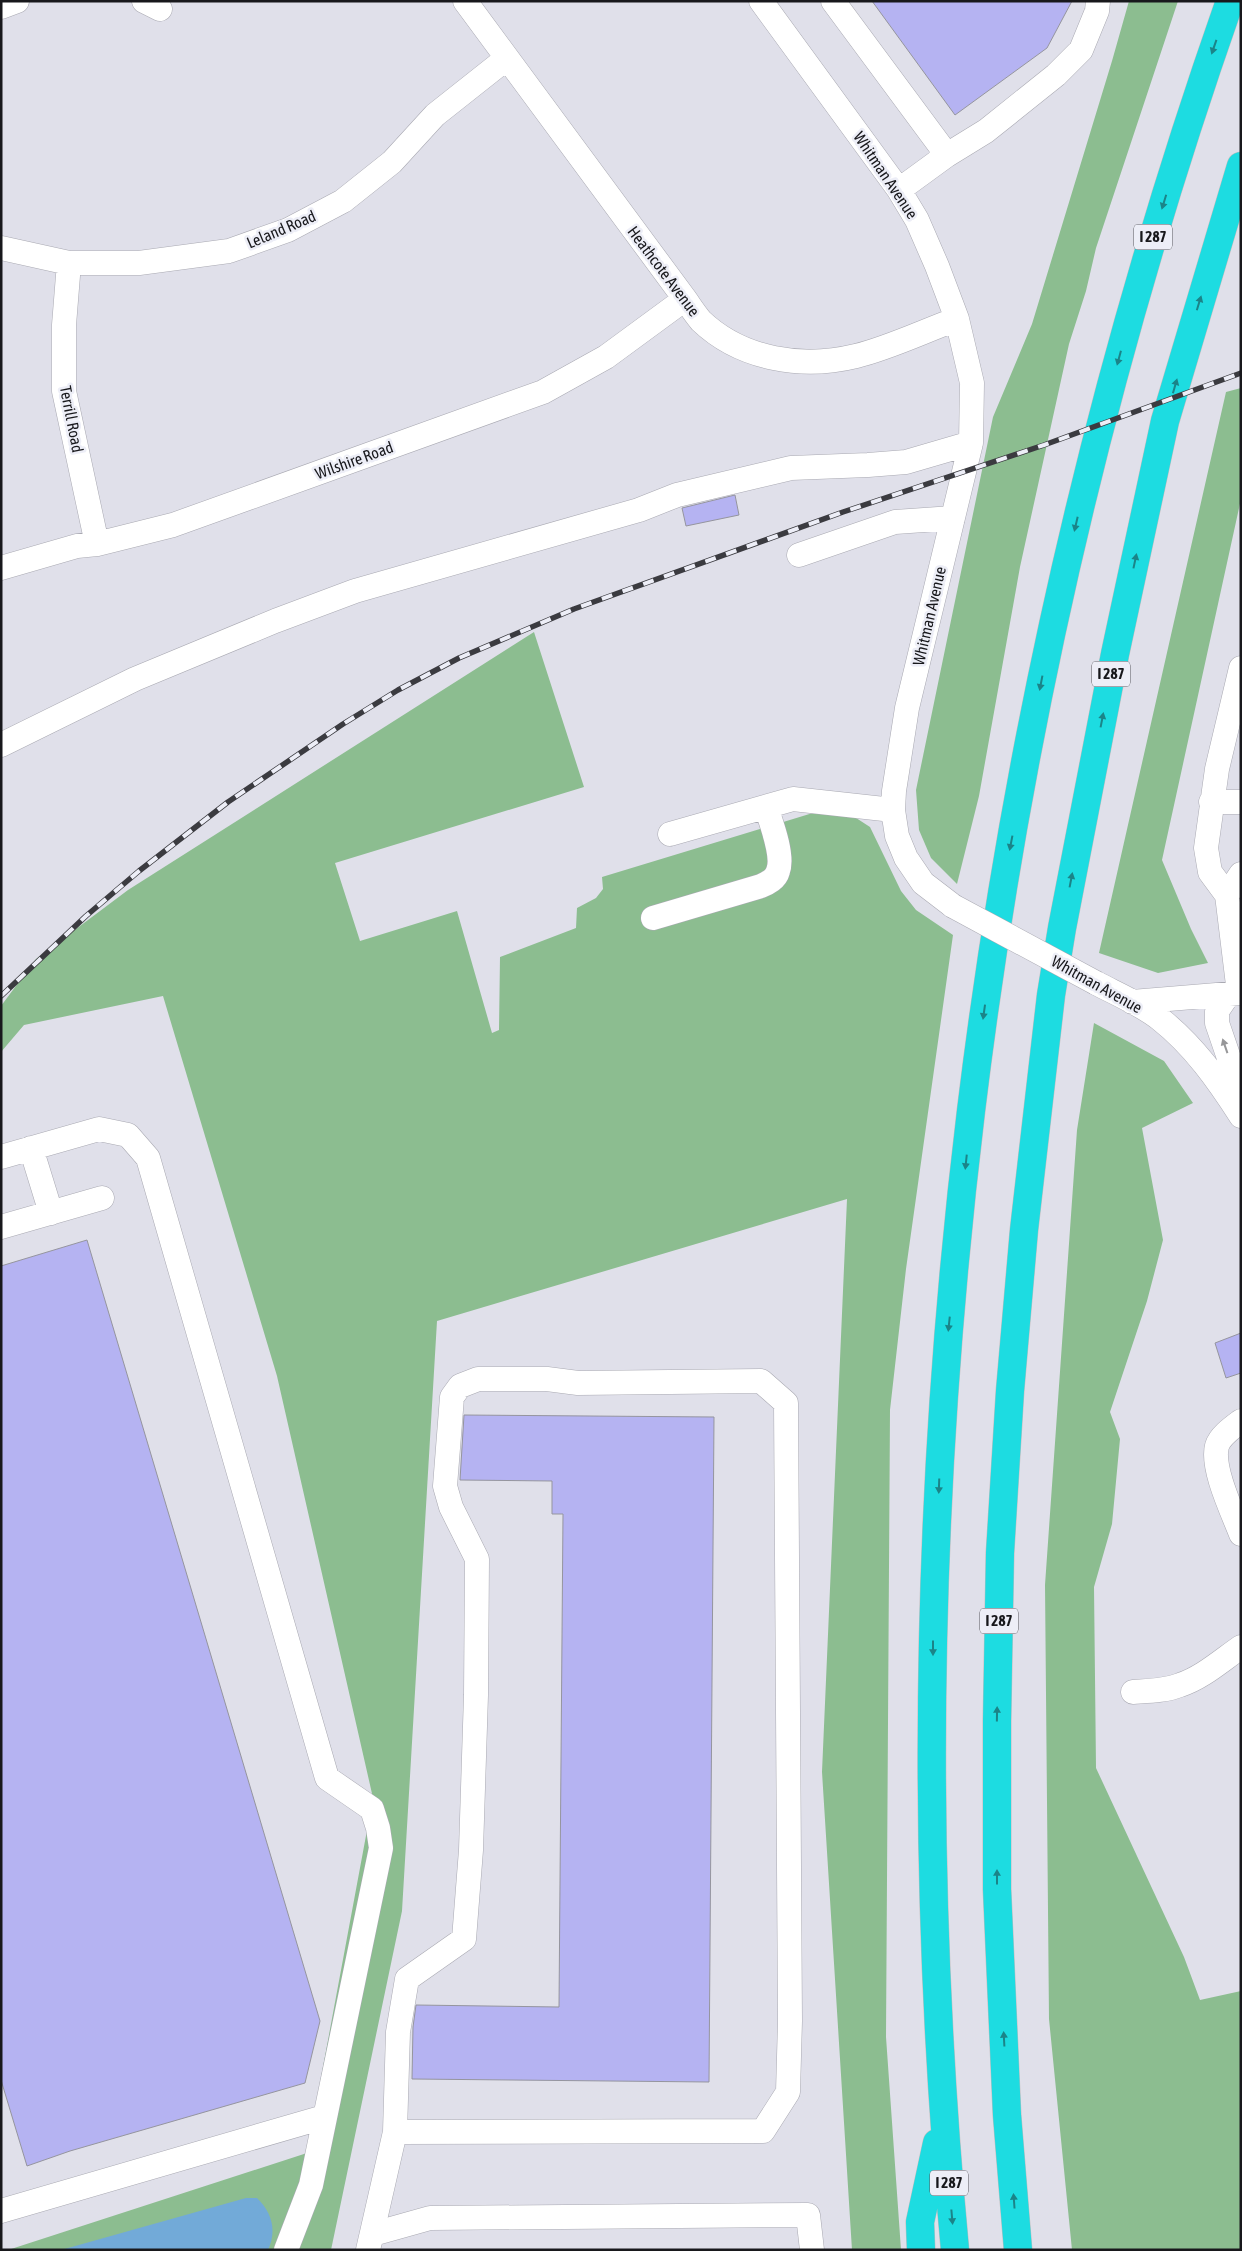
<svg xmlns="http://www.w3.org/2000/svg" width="1242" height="2251" viewBox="0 0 1242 2251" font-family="'Asap Condensed',sans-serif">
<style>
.green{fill:#8cbd90}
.water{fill:#72aad8}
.building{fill:#b5b3f2;stroke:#95959e}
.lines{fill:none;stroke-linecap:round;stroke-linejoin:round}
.minor-casing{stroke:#a9a9b2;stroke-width:25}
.highway-casing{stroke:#bebebf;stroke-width:29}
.minor{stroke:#fff;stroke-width:24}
.highway{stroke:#1ddce1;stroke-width:28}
.rail-casing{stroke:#3b3b40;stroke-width:5.5}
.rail{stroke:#edeef7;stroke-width:4;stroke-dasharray:11;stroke-linecap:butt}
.minor-bridge-casing{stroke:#a9a9b2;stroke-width:25;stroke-linecap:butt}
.minor-bridge{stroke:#fff;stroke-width:24}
.oneway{fill:#1b8488}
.oneway2{fill:#979799}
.labels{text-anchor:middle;stroke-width:5;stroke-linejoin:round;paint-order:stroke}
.shield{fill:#edeef7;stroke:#58585e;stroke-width:1}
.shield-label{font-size:15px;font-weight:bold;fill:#18181c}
.street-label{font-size:16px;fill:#18181c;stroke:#edeef7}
</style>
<rect width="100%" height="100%" fill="#e0e0ea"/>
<path class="green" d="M1129,1H1178L1096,248L1086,291L1069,344L1020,567L979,796L957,884L931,858L919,830L916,790L993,417L1032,324L1112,61Z
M1241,388V499L1162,860L1191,929L1208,963L1158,973L1099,953L1226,392Z
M534,632L584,787L335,863L360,941L457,911L492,1033L499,1030L500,957L576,928L577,908L596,898L603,889L602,877L816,812L853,816L870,827L901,891L916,910L953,935L906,1269L890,1410L886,2037L901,2250H852L822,1772L847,1199L437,1321L402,1911L331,2250H8L307,2153L373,1798L277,1376L163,996L24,1025L1,1052V1006L36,959L128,890Z
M1094,1023L1164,1061L1193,1103L1142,1128L1163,1240L1147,1301L1110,1412L1120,1439L1112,1524L1094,1587L1096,1768L1184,1957L1200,2000L1241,1991V2250H1072L1049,2019L1045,1585L1077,1130Z"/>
<path class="water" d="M246,2198H257C272,2213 277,2230 268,2250H61Z"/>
<path class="building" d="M872,1H1072L1047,48L955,115Z
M735,495L739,515L686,526L682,508Z
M87,1240L320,2021L305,2083L70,2151L27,2166L1,2080V1266Z
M1241,1333V1373L1226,1378L1215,1343Z
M464,1415L714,1417L709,2082L412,2079L413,2027L416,2005L559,2007L563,1514H552V1481L460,1480Z"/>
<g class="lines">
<g class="minor-casing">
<path id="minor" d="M144,1L160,9
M465,1L685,299C690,306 695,314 701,321C742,360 803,369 856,356C889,348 924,331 957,319
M761,1L899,190L917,220L937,266L957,319L972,383L971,443L907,708L894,791L893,810L897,836L906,858L923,883L953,906
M833,1L947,155L899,190
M1,7L17,1
M947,155L986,131L1056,75L1081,50L1097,11L1098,1
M1,248L69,263H139L229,251L288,230L343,201L392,162L435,115L507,58
M69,263L64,325V391L97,544
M799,555L895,522L953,518
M1,568L77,546L97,544L173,525L543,392L606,357L685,299
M1,745L135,679L275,621L355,591L639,510L677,495L791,468L868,465L906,462L971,443
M1211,802H1241
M670,834L793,799L893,810
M1227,895L1241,874
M653,918L761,886C768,883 776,879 778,871C784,856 771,822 766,807
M1096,983C1117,994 1141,1004 1160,1019C1194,1046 1218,1080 1241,1116
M1239,993L1227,895L1210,872L1206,848L1217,769L1241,668
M1228,995L1217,1011V1023L1241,1093
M1132,1002L1241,993
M31,1148L51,1213
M1,1157L99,1129L128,1135L148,1158L327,1778L372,1809L378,1828L381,1848L311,2185L286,2250
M1,1227L102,1198
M1241,1421C1233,1427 1220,1436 1217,1446C1211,1468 1233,1513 1241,1534
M1133,1692C1148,1691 1165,1691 1180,1685C1202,1678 1222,1660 1241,1647
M1,2211L324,2117
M373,2234L430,2218L808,2215L812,2250
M368,2250L395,2132L398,2032L407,1979L464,1939L471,1850L476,1695L477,1559L451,1507L445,1486L452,1397L460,1386L478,1379H547L578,1383L761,1381L786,1403L790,2021L788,2092L763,2131L395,2132"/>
</g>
<g class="highway-casing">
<path id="highway" d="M921,2250L920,2222L937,2143
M955,2250C884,1493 977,719 1230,1
M1018,2250L1007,2115L997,1889V1721L1000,1553L1010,1391L1024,1230L1051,995L1062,928L1115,654L1165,421L1241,166"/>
</g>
<use href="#minor" class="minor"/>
<use href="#highway" class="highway"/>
<g class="rail-casing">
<path id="rail" d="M1,996L86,916L139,871L228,802L343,724L398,690L459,658L574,609L843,512L1044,445L1241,373"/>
</g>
<use href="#rail" class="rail"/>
<g class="minor-bridge-casing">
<path id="minor-bridge" d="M953,906L1096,983"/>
</g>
<use href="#minor-bridge" class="minor-bridge"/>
</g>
<defs><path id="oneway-solid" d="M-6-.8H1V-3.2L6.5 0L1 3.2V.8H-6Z" transform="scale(1.25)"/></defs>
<g class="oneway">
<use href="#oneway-solid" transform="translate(1214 47) rotate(109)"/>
<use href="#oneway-solid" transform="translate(1164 202) rotate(107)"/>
<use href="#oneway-solid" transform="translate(1199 303) rotate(-73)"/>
<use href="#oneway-solid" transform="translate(1119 358) rotate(105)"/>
<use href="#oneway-solid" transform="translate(1175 386) rotate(-74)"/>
<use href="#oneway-solid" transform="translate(1076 524) rotate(103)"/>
<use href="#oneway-solid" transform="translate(1135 561) rotate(-78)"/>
<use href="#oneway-solid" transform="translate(1041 683) rotate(101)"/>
<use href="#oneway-solid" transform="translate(1102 720) rotate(-79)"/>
<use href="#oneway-solid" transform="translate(1011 843) rotate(101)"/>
<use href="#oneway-solid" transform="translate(1071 880) rotate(-79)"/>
<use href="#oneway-solid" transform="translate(984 1012) rotate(98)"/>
<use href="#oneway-solid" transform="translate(966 1162) rotate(96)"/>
<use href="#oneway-solid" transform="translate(949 1324) rotate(96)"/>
<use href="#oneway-solid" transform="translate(939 1486) rotate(92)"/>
<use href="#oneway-solid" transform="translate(933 1648) rotate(90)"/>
<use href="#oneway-solid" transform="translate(997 1714) rotate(-89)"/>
<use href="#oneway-solid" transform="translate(997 1877) rotate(-90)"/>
<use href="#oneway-solid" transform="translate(1004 2039) rotate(-93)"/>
<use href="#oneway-solid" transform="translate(1014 2201) rotate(-94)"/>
<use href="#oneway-solid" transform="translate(952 2217) rotate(85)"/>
</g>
<use class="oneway2" href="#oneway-solid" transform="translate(1225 1046) rotate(-109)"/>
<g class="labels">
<g class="shield">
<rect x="1134" y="224.5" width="38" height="25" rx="4"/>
<rect x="1092" y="661.5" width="38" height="25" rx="4"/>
<rect x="980" y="1608.5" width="38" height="25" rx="4"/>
<rect x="930" y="2170.5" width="38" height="25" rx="4"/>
</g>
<g class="shield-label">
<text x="1153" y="242">I 287</text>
<text x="1111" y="679">I 287</text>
<text x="999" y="1626">I 287</text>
<text x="949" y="2188">I 287</text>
</g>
<g class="street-label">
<text transform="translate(886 175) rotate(56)" y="6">Whitman Avenue</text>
<text transform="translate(281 229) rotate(-23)" y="6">Leland Road</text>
<text transform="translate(664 271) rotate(53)" y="6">Heathcote Avenue</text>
<text transform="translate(72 419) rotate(79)" y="6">Terrill Road</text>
<text transform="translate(354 460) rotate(-20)" y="6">Wilshire Road</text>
<text transform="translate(929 616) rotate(-77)" y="6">Whitman Avenue</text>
<text transform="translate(1097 984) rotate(29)" y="6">Whitman Avenue</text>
</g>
</g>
<rect width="1242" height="2251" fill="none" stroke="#18181c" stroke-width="5"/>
</svg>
